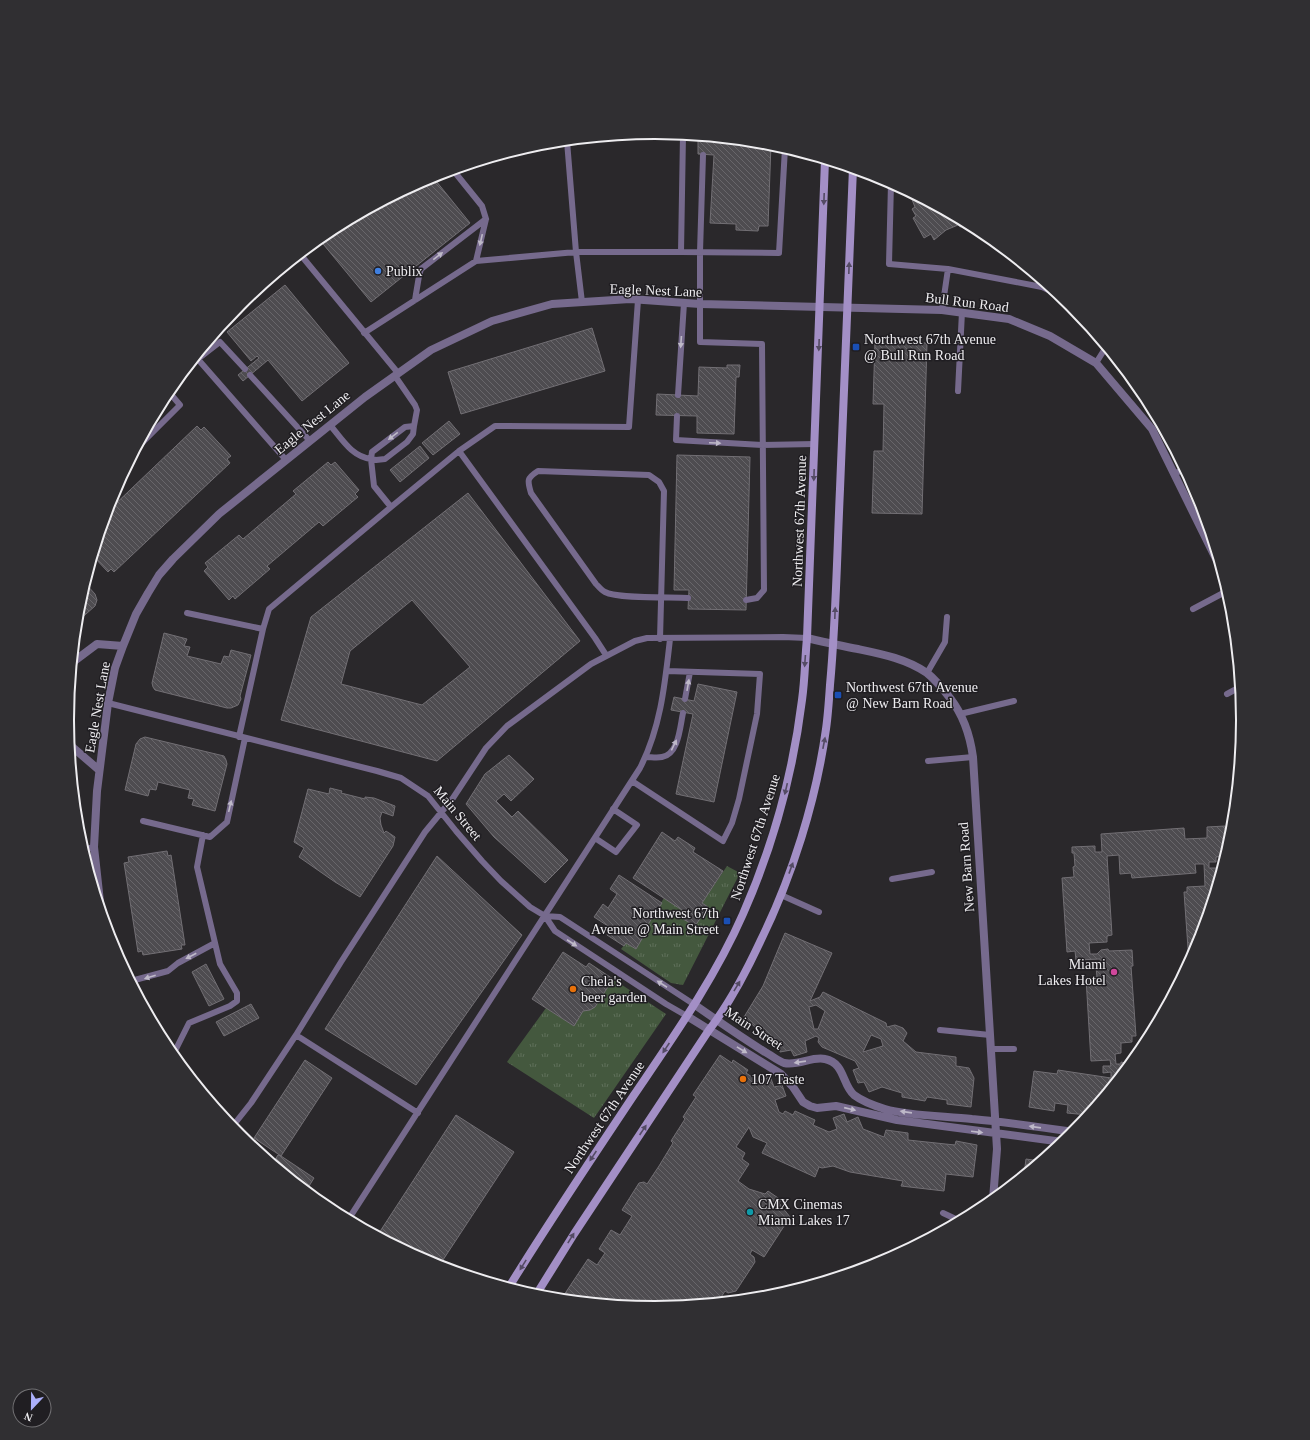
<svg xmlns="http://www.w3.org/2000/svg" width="1310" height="1440" viewBox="0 0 1310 1440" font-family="Georgia,serif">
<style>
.park{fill:url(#park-tufts)}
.building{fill:url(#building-back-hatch);stroke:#726f74;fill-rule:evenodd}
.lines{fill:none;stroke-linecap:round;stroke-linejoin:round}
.service{stroke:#766a8d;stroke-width:6}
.minor{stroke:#766a8d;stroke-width:8}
.secondary{stroke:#a38fc6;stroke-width:8}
.oneway{fill:#544b64}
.oneway2{fill:#beb9c8}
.shop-dot{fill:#3f7fe0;stroke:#201e22;stroke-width:1.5}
.transit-dot{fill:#1a4fb4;stroke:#201e22;stroke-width:1.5}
.hotel-dot{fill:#d1479c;stroke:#201e22;stroke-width:1.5}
.food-dot{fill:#e8710a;stroke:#201e22;stroke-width:1.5}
.culture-dot{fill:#0f9aa8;stroke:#201e22;stroke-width:1.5}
.labels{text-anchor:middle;stroke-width:3;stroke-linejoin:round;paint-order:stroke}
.poi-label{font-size:14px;fill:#eeedf0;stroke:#201e22;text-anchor:start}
.street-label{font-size:14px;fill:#eeedf0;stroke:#201e22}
.rim{fill:none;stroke:#eeedf0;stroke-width:2}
</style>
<defs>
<pattern id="park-tufts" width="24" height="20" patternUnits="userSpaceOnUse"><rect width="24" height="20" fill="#44583e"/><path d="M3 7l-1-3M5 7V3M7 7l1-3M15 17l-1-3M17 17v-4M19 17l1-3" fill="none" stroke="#5f705a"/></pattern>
<pattern id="building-back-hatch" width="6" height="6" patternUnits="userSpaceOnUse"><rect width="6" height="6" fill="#4e4c50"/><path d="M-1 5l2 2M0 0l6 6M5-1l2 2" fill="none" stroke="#68666a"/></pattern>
</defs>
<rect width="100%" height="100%" fill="#2a282b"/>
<path class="park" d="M727,866L740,873L683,985L671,983L621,949L626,943L636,949L643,937L641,935L664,898L682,910L678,916L695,926L708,907L702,903Z
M613,979L666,1014L594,1118L507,1062L546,1008L574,1026L583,1011L590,1010L595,1007Z"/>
<path class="building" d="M714,138L771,144L768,226H759L758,231L736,230V224L710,223L714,155L698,154V139H713Z
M432,176L470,223L371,302L319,239L329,231Z
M914,195L937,207L940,214L945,212L969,225L960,227L958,225L946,230L934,240L931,234L924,238L913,218L916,216L912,209L915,207L911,197Z
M285,285L349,363L302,401L268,360L243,381L238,375L259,358L257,356L251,361L227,332Z
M592,328L605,371L461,414L448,372Z
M875,342L927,343L922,514L872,513L874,451H883L884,404H873Z
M727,365H740L739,377H736L734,434L697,433V416L656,415L657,394L698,396L699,367L727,368Z
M449,421L460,434L433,455L422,443Z
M197,426L201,430L204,427L231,456L227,459L230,463L114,572L111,569L108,572L93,556L107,512Z
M420,446L429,458L400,482L390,470Z
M677,455L750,457L746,610L688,609L689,590H674Z
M328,462L331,465L335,462L359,490L355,494L358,497L323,526L319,522L267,566L270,569L235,599L233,596L229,600L204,571L208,567L205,563L239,535L243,539L296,494L293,491Z
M468,493L580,641L437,761L281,720L311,617ZM412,600L470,667L422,705L341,684L350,651Z
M85,583L95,594L97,600L95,606L77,622L78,605Z
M164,633L187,639L184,646L190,647L187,656L221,664L224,656L229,657L231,650L251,655L240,696L241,699L238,705L231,708H227L155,690L153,687L152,683Z
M698,684L737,692L714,802L676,794L693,714L671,710L674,697L694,701Z
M145,737L224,756L226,760L227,764L215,811L192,805L194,799L188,798L190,790L158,782L156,790L150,789L148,796L125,790L136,744L140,739Z
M509,755L534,779L511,801L504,794L496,801L512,817L518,811L568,860L545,883L494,837L466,804L485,774Z
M330,788L342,791L341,793L365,799V797L374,798L395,806L393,816L382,812L380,818L381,825L384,833L386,831L395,837L393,846L360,897L335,882L299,857L304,848L294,842L308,789L329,794Z
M1225,826L1227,850L1225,856L1216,857V862H1209V868H1222L1198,945L1189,962L1184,892H1187V887L1205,886L1204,864H1195L1196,873L1132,878L1131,873L1120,874L1119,855L1107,856L1112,935L1107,936V942L1089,943L1090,954H1097L1101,950L1108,949L1109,951L1132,950L1133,966H1131L1136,1036H1132V1042L1121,1043V1053L1115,1054L1116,1064H1121V1062L1130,1064L1088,1115L1067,1113L1068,1105L1055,1103L1054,1111L1029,1107L1034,1071L1057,1074L1058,1070L1111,1078V1072L1103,1073V1066H1111L1110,1060L1091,1061L1086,978L1097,977L1096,967L1101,966L1100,959L1076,960L1075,951L1067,952L1062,878L1074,877L1073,867L1075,866L1074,853H1072V847L1095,846V852H1102L1101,834L1184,828L1185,839L1207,838V827Z
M662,832L675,841L678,837L695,848L693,852L723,871L702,903L708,907L695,926L678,916L682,910L633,878Z
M167,851L168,856L171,855L185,945H181L182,949L143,955L142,951L138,952L124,863L129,862L128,857Z
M437,856L522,935L416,1085L325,1029Z
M619,875L662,903L641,935L643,937L636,949L626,943L624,946L607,935L611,928L594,917L603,904L608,908L617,894L610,889Z
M785,933L832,953L810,1001L820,997L823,992L886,1023L887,1027L895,1025L903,1028L907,1033L903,1041L916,1052L956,1057V1066L969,1068L974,1078L971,1107L947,1104V1100L927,1097L925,1101L902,1097V1093L882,1087L869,1092L864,1082L858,1083L853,1070L859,1068L855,1061L822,1047L818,1042L819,1038L816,1036L805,1041L807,1052L794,1056L791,1050L780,1052L775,1038L768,1039L755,1030L756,1028L744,1017L763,986ZM816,1005L825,1011L818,1029H814L809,1007ZM871,1035L881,1039L883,1046L863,1052Z
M563,952L586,967L589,963L613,979L595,1007L590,1010L583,1011L574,1026L532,999Z
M206,964L224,999L209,1006L192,972Z
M251,1004L259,1018L224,1036L216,1022Z
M720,1055L732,1063L733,1060L748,1070L746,1073L758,1081L770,1076L774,1087L782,1085L786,1096L775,1100L779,1112L783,1114L785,1111L793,1115L795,1111L815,1120L813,1125L829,1132L837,1129L833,1118L844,1114L847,1122L858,1117L863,1129L884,1137L886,1130L908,1133V1140L955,1145L956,1141L977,1145L973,1177L946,1174L944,1191L901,1186L903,1181L850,1172L833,1166L822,1168L819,1167L815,1177L762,1153L767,1143L753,1137L749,1127L736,1147L745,1153L742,1159L749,1164L738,1181L749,1189L765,1194L768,1191L781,1200L779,1203L790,1217L764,1257L752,1250L750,1254L754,1257L755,1262L736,1291L728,1293L725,1291L718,1302L655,1308L571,1300L564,1295L588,1259L597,1265L605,1253L599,1249L611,1230L620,1235L632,1216L622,1210L639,1183L644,1182L647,1184L659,1166L673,1143L671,1141L685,1119L683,1117L696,1097L693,1095Z
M305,1060L332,1078L281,1156L254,1138Z
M456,1115L514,1152L439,1266L424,1260L425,1259L392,1237L390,1240L379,1233Z
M278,1155L281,1156L314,1178L306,1191L273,1163Z
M1026,1159L1040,1161L1024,1174Z"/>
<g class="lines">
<path class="service" d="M704,139V137
M567,141L576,252L582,302
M703,155L700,252V342L762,344L764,590L757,598L746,600
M453,170L482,206L486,219L476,261
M891,183L889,264L948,269L1042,287L1059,295
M681,252L779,253L785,148
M300,254L398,373
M415,300L419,276L421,269L486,219
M942,310L948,269
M364,333L476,261L576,252H681L683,135
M196,357L286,460
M198,359L220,342L245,369
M1096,363L1106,347
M250,375L310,441
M958,391L962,312
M678,395L684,303
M677,416L676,440L762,445L815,444
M330,425C342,439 351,456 371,459L372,452L405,427L414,426L417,410L415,405L395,376
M137,448L180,405L168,391
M1174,474L1184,469
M391,507L459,451
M1193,609L1227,591
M187,613L263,629L269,609L391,507L374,486L371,459L376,460L385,459L407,442L413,434L414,426
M660,639L664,491L659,482L649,475L538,471C527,478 527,480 531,493L596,584C598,586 601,590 605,592C618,599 671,597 688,598
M606,655L595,638L459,451L495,426L629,427L638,300
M927,673L945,642L947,617
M1227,694L1240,687
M685,699L690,672
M108,703L377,771L401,778L428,796L456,831L482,861L501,881L530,907L545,916L555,931L666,1004L687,1016
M960,714L1014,701
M239,737L263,629
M646,757C651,757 657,758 662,757C679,754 680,726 683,713
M928,761L973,757
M632,781L723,841L732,823L739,799L757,714L760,674L667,671
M143,821L210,837L227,822L245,738
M595,838L616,852L637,825L613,809
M83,850L94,847
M892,879L932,872
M781,895L819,912
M545,916L560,917L695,1005
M131,981L168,971L178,963L215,943
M940,1030L990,1035
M990,1049H1014
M171,1053L176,1049L189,1023L230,1006L237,1001V993L220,964L197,867L203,835
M418,1113L296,1035L341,962L425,832L453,798L486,748L507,726L591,664L635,641L647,638L783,637L807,638
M232,1127L251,1103L296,1035
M943,1213L960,1221
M348,1220L640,768C661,727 665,683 670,639"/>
<path class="minor" d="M807,638C824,642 841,646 858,649C882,654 907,659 927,673C936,680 943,689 950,698C964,716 970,735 973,757L997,1149L993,1199
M73,662L97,644L123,646
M70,745L99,770
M101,911L94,847L97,791L108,703L115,668L123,646L136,614L148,593L159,575L173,559L219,514L365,397L431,350L492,321L552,304L630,299L700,304L942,310L1009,319L1050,336L1096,363L1152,429L1221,569
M695,1005C718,1021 741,1037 765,1052C771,1055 778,1061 784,1063C799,1066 812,1056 825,1059C845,1063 842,1085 854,1095C862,1101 875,1106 885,1109C910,1116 945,1116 972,1119C1006,1122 1040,1127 1074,1132
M687,1016L781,1074L793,1087L803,1102L810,1106L817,1108L836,1106L897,1120L1063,1142"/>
<path class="secondary" d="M509,1287C549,1222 592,1158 634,1095C674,1036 715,978 743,914C773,846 793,773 802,700C805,679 805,658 807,638L825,160
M536,1295L574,1234L709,1030C730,1003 746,972 760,942C792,877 816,801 826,729C828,715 829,700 830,685C836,620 837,554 840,489C844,382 848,275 853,168"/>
</g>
<defs><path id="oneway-solid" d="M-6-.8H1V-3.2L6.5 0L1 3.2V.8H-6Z"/></defs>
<g class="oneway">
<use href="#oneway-solid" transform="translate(824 199) rotate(92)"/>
<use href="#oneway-solid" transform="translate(849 268) rotate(-88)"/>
<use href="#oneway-solid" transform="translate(819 345) rotate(92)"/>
<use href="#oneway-solid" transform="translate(814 475) rotate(92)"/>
<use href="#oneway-solid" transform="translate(835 613) rotate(-88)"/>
<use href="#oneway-solid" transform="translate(805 661) rotate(94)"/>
<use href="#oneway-solid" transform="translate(824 743) rotate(-79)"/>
<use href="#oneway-solid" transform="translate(786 789) rotate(103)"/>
<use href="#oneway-solid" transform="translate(791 868) rotate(-70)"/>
<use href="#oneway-solid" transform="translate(737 986) rotate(-59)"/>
<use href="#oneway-solid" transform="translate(666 1048) rotate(124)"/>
<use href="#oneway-solid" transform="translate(643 1130) rotate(-56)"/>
<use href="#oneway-solid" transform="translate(593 1156) rotate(124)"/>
<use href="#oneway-solid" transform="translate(571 1238) rotate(-58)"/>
<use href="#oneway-solid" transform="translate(523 1265) rotate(122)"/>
</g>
<g class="oneway2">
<use href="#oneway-solid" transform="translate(481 240) rotate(103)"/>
<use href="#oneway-solid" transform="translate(438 256) rotate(-38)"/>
<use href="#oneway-solid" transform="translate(681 342) rotate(94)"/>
<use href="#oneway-solid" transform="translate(393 436) rotate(143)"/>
<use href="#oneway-solid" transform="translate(715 443) rotate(3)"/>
<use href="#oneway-solid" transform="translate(688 685) rotate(-80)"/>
<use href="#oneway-solid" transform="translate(674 745) rotate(-64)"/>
<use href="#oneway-solid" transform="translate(230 806) rotate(-77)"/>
<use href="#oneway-solid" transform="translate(572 943) rotate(33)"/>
<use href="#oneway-solid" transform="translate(191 956) rotate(152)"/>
<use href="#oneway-solid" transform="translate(150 977) rotate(162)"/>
<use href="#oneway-solid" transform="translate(662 984) rotate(-147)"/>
<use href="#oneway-solid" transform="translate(742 1050) rotate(31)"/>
<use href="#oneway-solid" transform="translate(800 1062) rotate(172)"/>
<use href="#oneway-solid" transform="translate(850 1109) rotate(13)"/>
<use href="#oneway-solid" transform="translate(906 1112) rotate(-172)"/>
<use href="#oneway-solid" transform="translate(1035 1127) rotate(-172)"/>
<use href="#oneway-solid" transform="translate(977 1132) rotate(7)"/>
</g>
<circle class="shop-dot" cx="378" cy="271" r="4"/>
<g class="transit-dot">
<rect x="852" y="343" width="8" height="8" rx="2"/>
<rect x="834" y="691" width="8" height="8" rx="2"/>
<rect x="723" y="917" width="8" height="8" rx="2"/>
</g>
<circle class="hotel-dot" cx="1114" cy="972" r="4"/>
<g class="food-dot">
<circle cx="573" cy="989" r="4"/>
<circle cx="743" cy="1079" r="4"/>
</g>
<circle class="culture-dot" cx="750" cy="1212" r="4"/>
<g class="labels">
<g class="poi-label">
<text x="386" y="276">Publix</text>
<text x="864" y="344">Northwest 67th Avenue<tspan x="864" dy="16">@ Bull Run Road</tspan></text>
<text x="846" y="692">Northwest 67th Avenue<tspan x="846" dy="16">@ New Barn Road</tspan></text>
<text x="719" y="918" text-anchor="end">Northwest 67th<tspan x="719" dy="16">Avenue @ Main Street</tspan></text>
<text x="1106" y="969" text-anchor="end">Miami<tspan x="1106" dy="16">Lakes Hotel</tspan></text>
<text x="581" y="986">Chela's<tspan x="581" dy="16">beer garden</tspan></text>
<text x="751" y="1084">107 Taste</text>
<text x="758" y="1209">CMX Cinemas<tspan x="758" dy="16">Miami Lakes 17</tspan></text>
</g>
<g class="street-label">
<text transform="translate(656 290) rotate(2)" y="5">Eagle Nest Lane</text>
<text transform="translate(967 302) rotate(7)" y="5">Bull Run Road</text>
<text transform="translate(312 422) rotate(-39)" y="5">Eagle Nest Lane</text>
<text transform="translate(799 521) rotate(-88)" y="5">Northwest 67th Avenue</text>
<text transform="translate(97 707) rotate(-80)" y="5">Eagle Nest Lane</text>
<text transform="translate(458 813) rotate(50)" y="5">Main Street</text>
<text transform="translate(755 837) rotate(-72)" y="5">Northwest 67th Avenue</text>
<text transform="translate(966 867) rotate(-94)" y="5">New Barn Road</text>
<text transform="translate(754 1028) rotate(33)" y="5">Main Street</text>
<text transform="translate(604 1117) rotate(-56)" y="5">Northwest 67th Avenue</text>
</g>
</g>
<path d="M0 0H1310V1440H0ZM74 720a581 581 0 1 1 1162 0a581 581 0 1 1-1162 0Z" fill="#302f32" fill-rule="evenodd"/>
<path class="rim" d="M74 720a581 581 0 1 1 1162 0a581 581 0 1 1-1162 0Z"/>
<g transform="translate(32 1408) rotate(202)"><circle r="19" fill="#201e22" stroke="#727174"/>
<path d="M0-3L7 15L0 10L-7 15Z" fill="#abaffb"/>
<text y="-6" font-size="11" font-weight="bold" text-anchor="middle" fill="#eeedf0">N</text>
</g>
</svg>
